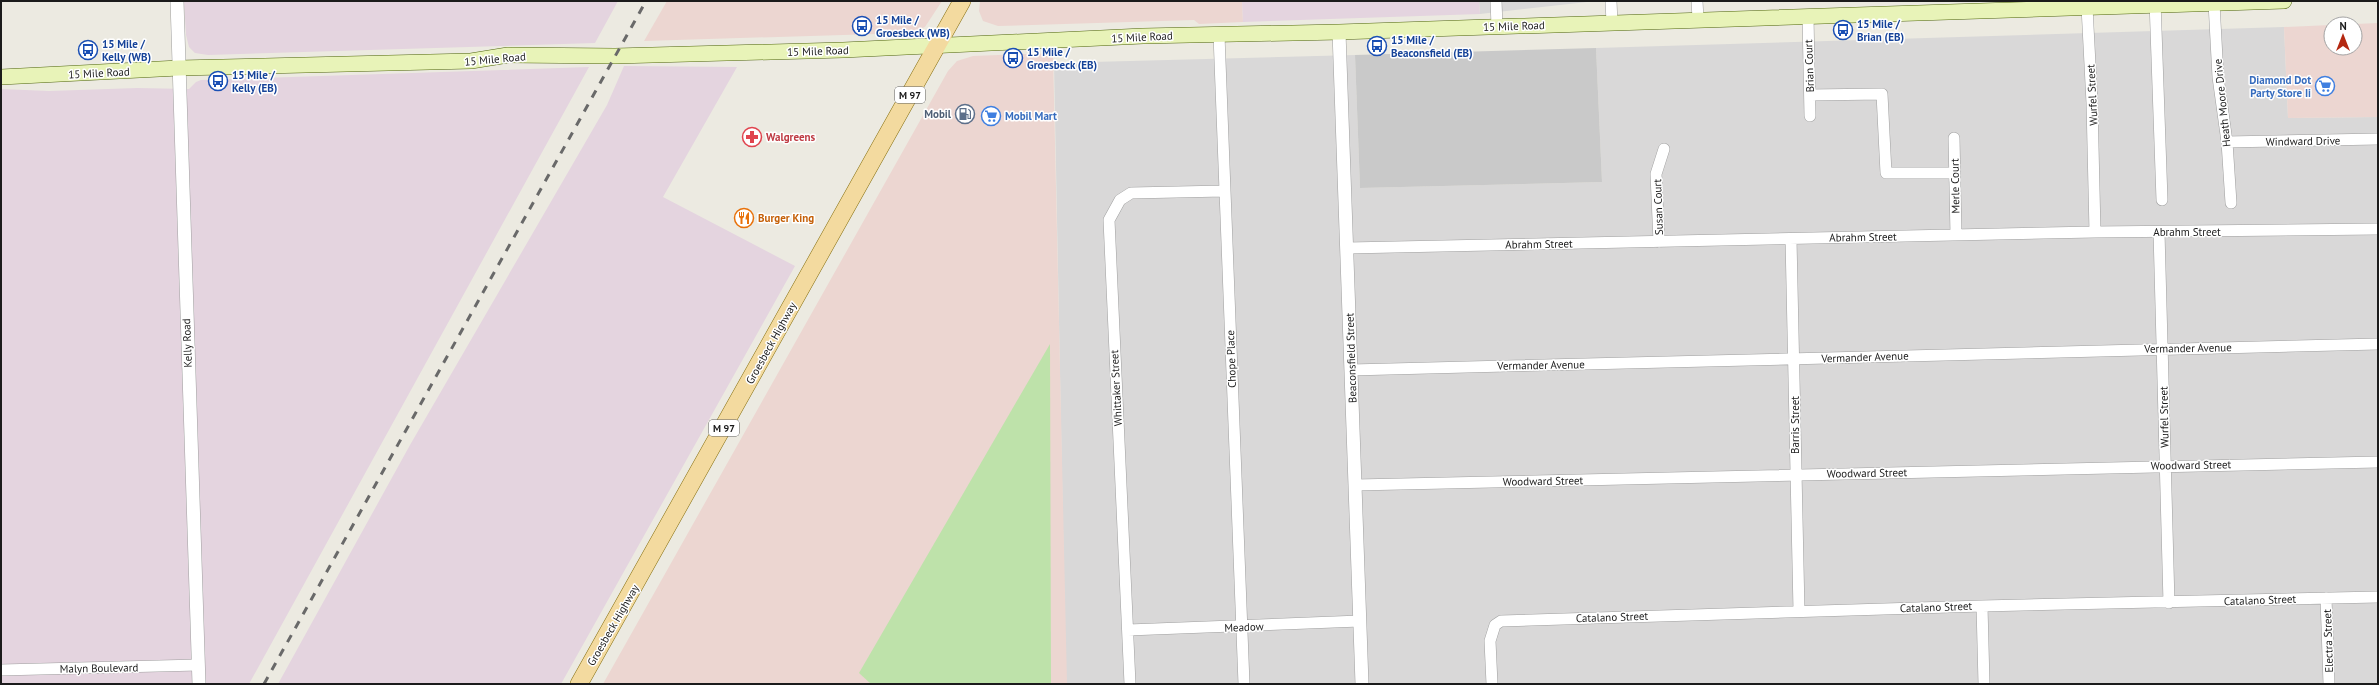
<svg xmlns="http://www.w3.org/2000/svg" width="2379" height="685" viewBox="0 0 2379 685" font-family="'PT Sans',sans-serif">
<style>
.residential{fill:#d9d8d8}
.commercial{fill:#ecd6d1}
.industrial{fill:#e4d4df}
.religious{fill:#c9c9c9}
.grass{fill:#bee2aa}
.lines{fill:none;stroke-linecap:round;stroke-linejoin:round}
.minor-casing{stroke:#9f9f9f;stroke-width:12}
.tertiary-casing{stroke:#9f9f9f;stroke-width:14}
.secondary-casing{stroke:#50660e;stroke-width:16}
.primary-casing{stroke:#856e0d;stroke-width:18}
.minor{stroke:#fff;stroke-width:11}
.tertiary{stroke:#fff;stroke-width:13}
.secondary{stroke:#e8f3b8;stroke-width:15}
.primary{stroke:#f3da9f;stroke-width:17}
.rail{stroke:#696969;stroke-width:3;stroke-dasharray:8 8;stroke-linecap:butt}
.labels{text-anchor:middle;stroke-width:3;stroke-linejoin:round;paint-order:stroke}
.shield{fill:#fff;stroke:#5f5f5f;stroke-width:1}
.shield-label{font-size:10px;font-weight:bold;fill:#1b1b1b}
.transit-label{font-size:11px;font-weight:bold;fill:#164399;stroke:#fff;text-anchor:start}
.street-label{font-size:11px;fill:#1b1b1b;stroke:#fff}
.shop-label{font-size:11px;font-weight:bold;fill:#366cbe;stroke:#fff;text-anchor:end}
.service-label{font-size:11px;font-weight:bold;fill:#4e5e75;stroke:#fff;text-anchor:end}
.health-label{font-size:11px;font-weight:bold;fill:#be3a42;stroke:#fff;text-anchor:start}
.food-label{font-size:11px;font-weight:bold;fill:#c56008;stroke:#fff;text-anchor:start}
</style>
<rect width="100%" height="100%" fill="#eceae1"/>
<path class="residential" d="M1479,1H1596L1480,14Z
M2284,27L2288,118L2378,117V684H1066L1054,63L1355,55L1360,188L1602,182L1596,48Z"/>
<path class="commercial" d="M667,1H942L925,27L908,33L644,41Z
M980,1H1242L1243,22L1199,24L1194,20L998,26L983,21L979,11Z
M2378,23V117L2288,118L2284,27L2331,25V48H2355V24Z
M1053,53L1067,684H603L948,71L957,61L973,56Z"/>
<path class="industrial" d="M184,1H618L595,43L208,55L195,53L189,47L186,35Z
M1242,1H1479L1480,14L1243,22Z
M624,66L737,67L663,197L795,266L561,684H278L410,445L607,105Z
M589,67L249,684H1V89L49,91L137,88L189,89L196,82L201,80Z"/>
<path class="religious" d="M1596,48L1602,182L1360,188L1355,55Z"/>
<path class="grass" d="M1050,344L1051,684H871L859,673Z"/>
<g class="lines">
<g class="minor-casing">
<path id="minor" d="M1496,1L1497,26
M1611,1L1612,23
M1697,1L1698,19
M2155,1L2162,200
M2214,3L2218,77L2227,142L2231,203
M2087,7L2092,103L2095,232
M1808,16L1810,116
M1219,35L1244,684
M1810,95L1882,94L1886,173H1955
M1954,138L1956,235
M2227,142L2378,139
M2159,232L2169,603
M1791,239L1799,611
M1659,242L1656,174L1664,149
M1348,248L2095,232L2378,229
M1351,370L2378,344
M1356,485L2378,462
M2326,598L2329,684
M1982,606L1984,684
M1128,630L1360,621
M1,670L198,665
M1130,684L1109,220L1120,200L1131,193L1224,191
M1492,684L1490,641L1495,625L1501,621L1982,606L2378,597"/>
</g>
<g class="tertiary-casing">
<path id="tertiary" d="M177,1L199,684
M1339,32L1362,684"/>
</g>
<g class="secondary-casing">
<path id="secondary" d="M1,77L179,68L471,61L508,55L615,56L843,50L1143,36L1339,32L2284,1"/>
</g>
<g class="primary-casing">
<path id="primary" d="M579,684L962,1"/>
</g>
<use href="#minor" class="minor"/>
<use href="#tertiary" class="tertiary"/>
<use href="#secondary" class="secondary"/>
<use href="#primary" class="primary"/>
<path class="rail" d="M264,684L646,1"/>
</g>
<defs>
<g id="bus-ring" transform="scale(1)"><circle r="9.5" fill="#fff" stroke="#1a4fb4" stroke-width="1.5"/><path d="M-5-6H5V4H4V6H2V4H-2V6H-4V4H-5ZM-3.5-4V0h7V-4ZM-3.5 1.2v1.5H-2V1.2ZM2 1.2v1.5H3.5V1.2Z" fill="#1a4fb4"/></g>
<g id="supermarket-ring" transform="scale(1)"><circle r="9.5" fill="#fff" stroke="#3f7fe0" stroke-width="1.5"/><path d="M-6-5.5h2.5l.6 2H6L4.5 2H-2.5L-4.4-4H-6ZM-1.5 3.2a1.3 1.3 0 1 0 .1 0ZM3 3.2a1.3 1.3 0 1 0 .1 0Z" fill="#3f7fe0"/></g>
<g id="fuel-ring" transform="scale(1)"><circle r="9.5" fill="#fff" stroke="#5c6f8a" stroke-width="1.5"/><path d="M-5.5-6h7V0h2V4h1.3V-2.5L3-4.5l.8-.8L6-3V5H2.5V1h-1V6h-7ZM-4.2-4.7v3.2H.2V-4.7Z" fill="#5c6f8a"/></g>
<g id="pharmacy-ring" transform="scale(1)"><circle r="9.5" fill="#fff" stroke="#e0444e" stroke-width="1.5"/><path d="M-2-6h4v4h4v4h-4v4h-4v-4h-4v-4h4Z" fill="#e0444e"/></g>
<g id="restaurant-ring" transform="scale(1)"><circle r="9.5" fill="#fff" stroke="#e8710a" stroke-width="1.5"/><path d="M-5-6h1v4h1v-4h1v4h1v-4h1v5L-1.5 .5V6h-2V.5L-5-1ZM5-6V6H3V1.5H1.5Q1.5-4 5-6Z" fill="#e8710a"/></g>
</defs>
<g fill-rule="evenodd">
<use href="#bus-ring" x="862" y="26"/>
<use href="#bus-ring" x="1843" y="30"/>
<use href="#bus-ring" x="1377" y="46"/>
<use href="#bus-ring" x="88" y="50"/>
<use href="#bus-ring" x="1013" y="58"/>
<use href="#bus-ring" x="218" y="81"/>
<use href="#supermarket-ring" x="2325" y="86"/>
<use href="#fuel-ring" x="965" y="114"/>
<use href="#supermarket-ring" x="991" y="116"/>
<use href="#pharmacy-ring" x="752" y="137"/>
<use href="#restaurant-ring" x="744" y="218"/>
</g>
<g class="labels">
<g class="shield">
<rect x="895" y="87" width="30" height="16" rx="3"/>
<rect x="709" y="420" width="30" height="16" rx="3"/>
</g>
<g class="shield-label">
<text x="910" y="99">M 97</text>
<text x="724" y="432">M 97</text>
</g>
<g class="transit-label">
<text x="876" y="24">15 Mile /<tspan x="876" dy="13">Groesbeck (WB)</tspan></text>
<text x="1857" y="28">15 Mile /<tspan x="1857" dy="13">Brian (EB)</tspan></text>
<text x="1391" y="44">15 Mile /<tspan x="1391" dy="13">Beaconsfield (EB)</tspan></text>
<text x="102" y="48">15 Mile /<tspan x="102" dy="13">Kelly (WB)</tspan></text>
<text x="1027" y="56">15 Mile /<tspan x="1027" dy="13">Groesbeck (EB)</tspan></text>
<text x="232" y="79">15 Mile /<tspan x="232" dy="13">Kelly (EB)</tspan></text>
</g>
<g class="street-label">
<text transform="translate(1514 26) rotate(-2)" y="4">15 Mile Road</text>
<text transform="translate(1142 37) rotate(-3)" y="4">15 Mile Road</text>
<text transform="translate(818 51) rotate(-2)" y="4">15 Mile Road</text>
<text transform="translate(495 59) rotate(-5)" y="4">15 Mile Road</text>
<text transform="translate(1809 66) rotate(-92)" y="4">Brian Court</text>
<text transform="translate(99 73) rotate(-3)" y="4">15 Mile Road</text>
<text transform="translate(2092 95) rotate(-93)" y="4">Wurfel Street</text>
<text transform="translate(2222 103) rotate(-96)" y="4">Heath Moore Drive</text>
<text transform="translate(2303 141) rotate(-1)" y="4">Windward Drive</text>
<text transform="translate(1955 186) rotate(-91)" y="4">Merle Court</text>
<text transform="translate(1658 207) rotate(-92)" y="4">Susan Court</text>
<text x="2187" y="236">Abrahm Street</text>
<text transform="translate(1863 237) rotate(-1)" y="4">Abrahm Street</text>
<text transform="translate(1539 244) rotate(-1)" y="4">Abrahm Street</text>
<text transform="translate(187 343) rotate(-92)" y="4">Kelly Road</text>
<text transform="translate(771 343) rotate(-61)" y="4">Groesbeck Highway</text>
<text transform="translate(2188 348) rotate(-1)" y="4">Vermander Avenue</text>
<text transform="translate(1865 357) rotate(-2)" y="4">Vermander Avenue</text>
<text transform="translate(1351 358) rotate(-92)" y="4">Beaconsfield Street</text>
<text transform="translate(1231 359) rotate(-92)" y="4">Chope Place</text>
<text transform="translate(1541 365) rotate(-1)" y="4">Vermander Avenue</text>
<text transform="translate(1116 388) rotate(-93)" y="4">Whittaker Street</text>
<text transform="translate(2164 417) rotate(-91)" y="4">Wurfel Street</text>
<text transform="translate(1795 425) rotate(-90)" y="4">Barris Street</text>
<text transform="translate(2191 465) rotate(-1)" y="4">Woodward Street</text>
<text transform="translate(1867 473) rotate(-1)" y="4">Woodward Street</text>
<text transform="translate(1543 481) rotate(-1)" y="4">Woodward Street</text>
<text transform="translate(2260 600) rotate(-2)" y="4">Catalano Street</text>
<text transform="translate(1936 607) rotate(-2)" y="4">Catalano Street</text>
<text transform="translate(1612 617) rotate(-2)" y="4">Catalano Street</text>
<text transform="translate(613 625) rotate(-60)" y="4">Groesbeck Highway</text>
<text transform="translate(1244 627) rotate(-2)" y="4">Meadow</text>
<text transform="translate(2328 641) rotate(-92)" y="4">Electra Street</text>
<text transform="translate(99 668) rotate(-1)" y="4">Malyn Boulevard</text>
</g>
<g class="shop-label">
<text x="2311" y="84">Diamond Dot<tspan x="2311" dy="13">Party Store Ii</tspan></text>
<text x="1005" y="120" text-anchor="start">Mobil Mart</text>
</g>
<g class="service-label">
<text x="951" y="118">Mobil</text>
</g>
<g class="health-label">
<text x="766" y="141">Walgreens</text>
</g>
<g class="food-label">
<text x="758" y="222">Burger King</text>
</g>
</g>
<rect width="2379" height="685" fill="none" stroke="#1b1b1b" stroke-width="4"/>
<g transform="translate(2343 36)"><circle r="19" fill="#ffffff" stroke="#a4a4a4"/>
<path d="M0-3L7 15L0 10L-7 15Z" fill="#b42811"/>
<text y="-6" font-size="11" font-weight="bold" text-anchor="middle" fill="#1b1b1b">N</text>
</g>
</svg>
